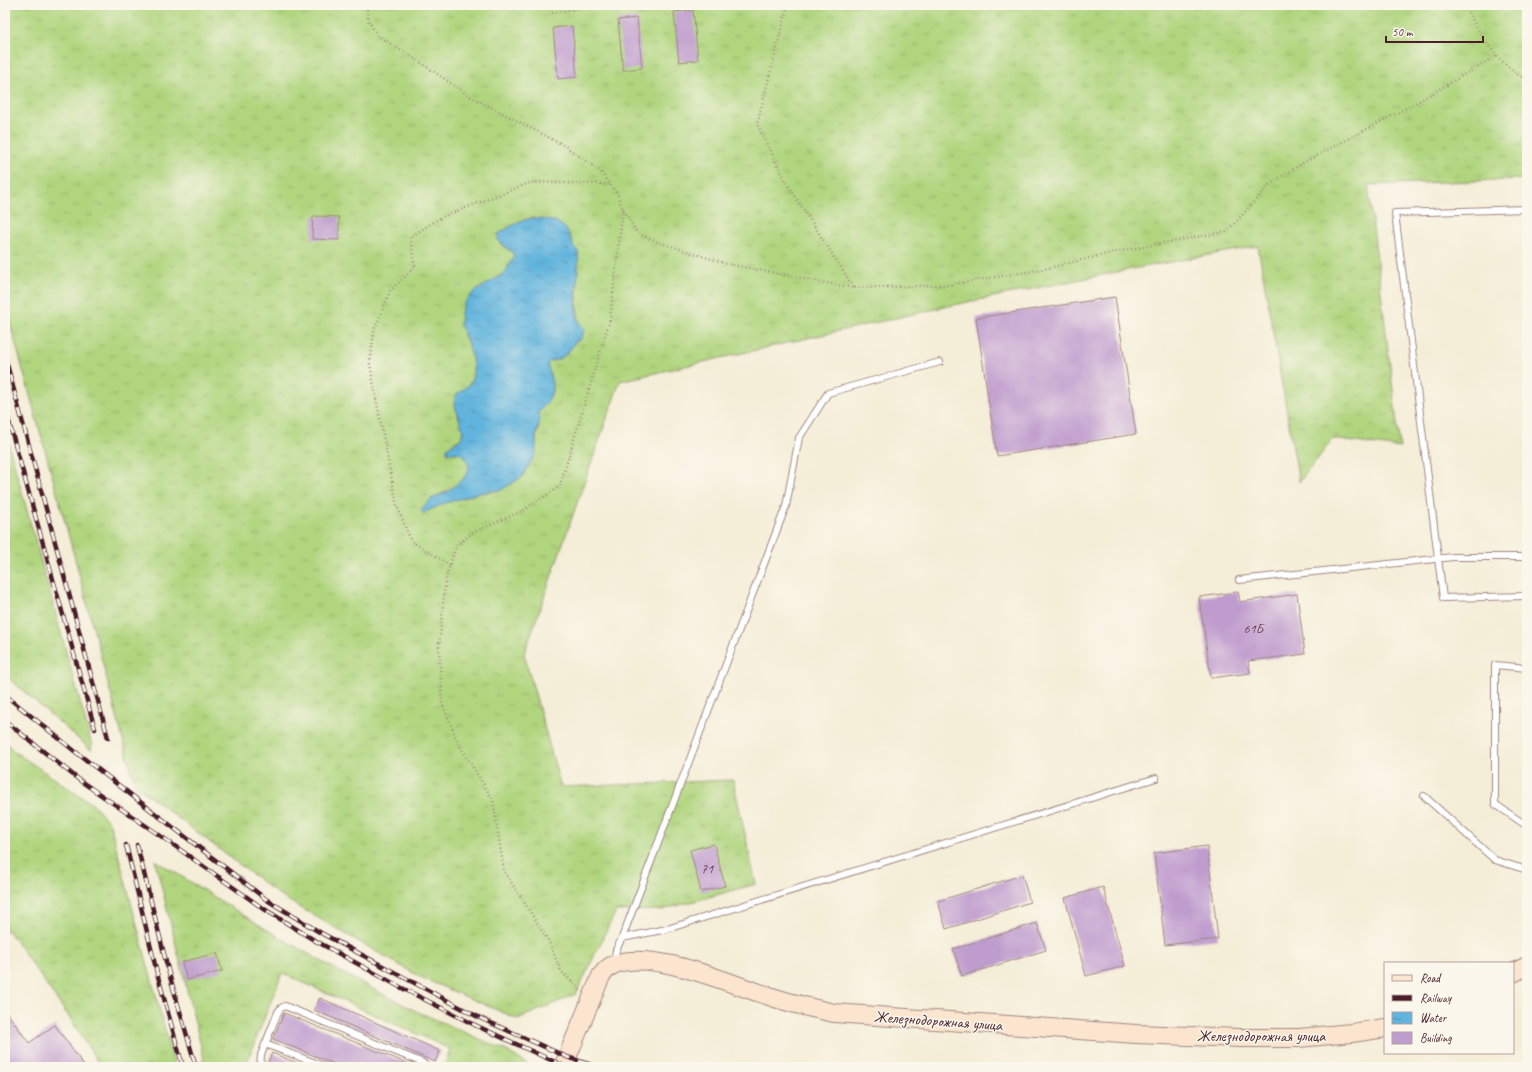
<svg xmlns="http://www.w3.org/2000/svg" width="1532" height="1072" viewBox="0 0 1532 1072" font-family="Caveat,sans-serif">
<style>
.grass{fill:url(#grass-tufts);stroke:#7d7a54;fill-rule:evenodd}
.water{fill:url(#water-ripples);stroke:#566a84}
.building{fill:#bf9cce}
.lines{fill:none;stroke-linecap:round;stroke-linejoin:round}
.lane-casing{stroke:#9f8681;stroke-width:8}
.secondary-casing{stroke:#9f8681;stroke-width:20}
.path{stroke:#9f8681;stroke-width:2.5;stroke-dasharray:1 3;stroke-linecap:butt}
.lane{stroke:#fff;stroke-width:6}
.secondary{stroke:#fce5cf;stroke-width:18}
.rail-casing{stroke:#4a1f2b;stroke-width:4.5}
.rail{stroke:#fbf7ec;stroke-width:3;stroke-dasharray:9;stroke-linecap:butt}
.labels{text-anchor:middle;stroke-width:3;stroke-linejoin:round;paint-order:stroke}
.number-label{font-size:14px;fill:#673e54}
.street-label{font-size:16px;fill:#4a1f2b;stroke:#fbf7ec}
</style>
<defs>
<pattern id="grass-tufts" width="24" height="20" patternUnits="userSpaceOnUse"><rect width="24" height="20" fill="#b0d57e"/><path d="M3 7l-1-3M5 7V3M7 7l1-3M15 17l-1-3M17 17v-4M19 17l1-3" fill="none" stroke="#99b66d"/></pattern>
<pattern id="water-ripples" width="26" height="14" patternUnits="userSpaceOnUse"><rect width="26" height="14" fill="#61b4dd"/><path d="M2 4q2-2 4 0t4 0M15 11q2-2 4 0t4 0" fill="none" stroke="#5292b3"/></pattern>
</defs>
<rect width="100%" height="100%" fill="#fbf7ec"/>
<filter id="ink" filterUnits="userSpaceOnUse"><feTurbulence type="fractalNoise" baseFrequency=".025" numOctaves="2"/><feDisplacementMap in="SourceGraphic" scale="8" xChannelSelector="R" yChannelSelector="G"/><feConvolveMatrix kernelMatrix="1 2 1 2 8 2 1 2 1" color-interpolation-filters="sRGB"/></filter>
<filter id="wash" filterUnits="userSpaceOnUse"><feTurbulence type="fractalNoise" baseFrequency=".012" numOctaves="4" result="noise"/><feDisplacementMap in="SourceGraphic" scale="16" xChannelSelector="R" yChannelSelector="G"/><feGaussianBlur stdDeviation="0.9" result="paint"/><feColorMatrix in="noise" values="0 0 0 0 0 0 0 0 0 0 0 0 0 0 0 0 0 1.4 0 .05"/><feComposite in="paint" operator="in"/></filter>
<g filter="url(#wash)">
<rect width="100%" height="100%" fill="#f4edd7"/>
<path class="grass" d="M5,5H1527V179L1368,185L1400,448L1333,439L1299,482L1258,246L1127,270L953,305L620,381L524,654L561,787L733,780L756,884L662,910L616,911L576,994L518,1019L420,977L282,897L135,785L74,555L5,305ZM532,218L556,221L571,238L573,247L578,251C579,264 577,276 577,289C576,306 580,323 581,339L575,342C571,349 566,356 559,359C554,361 550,360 547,364L553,390L543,407L538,412L539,428L536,436V442L522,477L491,492L478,493L421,510C424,506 428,501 432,499C445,491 463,485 469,470L468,463L463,454L447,452L452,443L461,439C466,422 459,425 457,412C456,407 457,400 457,395C461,392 468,388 470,383C480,367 467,339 460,324L474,292L505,273L514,257L513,253L503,246L498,234L520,221Z
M5,431L92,745L91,750L5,675Z
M5,742L15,752L95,806L110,824L175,1067H101L67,1014L8,930L5,932Z
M155,860L269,931L340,972L416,1011L507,1051L531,1067H444L450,1049L282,973L248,1059L251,1067H206Z"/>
<path class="water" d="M532,218C549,220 563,219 570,237C573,244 572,247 578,251C580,268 572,311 580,324C581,326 583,327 585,328L581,339L575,342C571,349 566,356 559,359C554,361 550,360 547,364C554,385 556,396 538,412L540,419L536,436V453L522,477L501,490L478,493L466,497L445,503L423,513L420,510L431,499L447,492L464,478L469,470C468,465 466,454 460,453C455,452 452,454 447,452V448L461,439L463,430L454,403L456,395L470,384L473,376V363L470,350L460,324L461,312L464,303L474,292L505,273L514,257L513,253L498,240V234L520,221Z"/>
<g id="blocks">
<path class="building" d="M693,10L698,60L679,62L674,12Z
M637,18L642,68L623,70L618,20Z
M572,26L577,77L558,79L553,28Z
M313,216L339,217V240L312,239Z
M1115,297L1136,434L997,456L976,318Z
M1238,592L1240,602L1297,594L1305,654L1248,661L1250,673L1211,678L1199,597Z
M714,844L725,886L701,892L690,850Z
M1207,846L1218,939L1165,945L1154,853Z
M1022,875L1030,902L946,929L938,901Z
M1103,887L1125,966L1086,976L1065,898Z
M1037,923L1046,950L962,976L953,949Z
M217,953L222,971L187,980L182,962Z
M320,998L440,1051L435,1062L314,1010Z
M5,1010L29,1043L55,1025L85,1067H5Z
M284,1013L416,1067H342L273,1039Z
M272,1053L307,1067H266Z"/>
</g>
</g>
<g filter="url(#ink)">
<use href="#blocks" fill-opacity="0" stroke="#9f8681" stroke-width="1"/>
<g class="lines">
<g class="lane-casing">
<path id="lane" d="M1527,209L1395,213L1443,598L1527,596
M1239,580L1453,557H1527
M1527,668L1495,665V804L1527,826
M1424,796L1495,860L1527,870
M622,938L667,929L1156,778
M614,963L616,950L622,938L786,506L799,438L828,393L940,362
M265,1044L326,1067
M260,1067L261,1055L278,1012L281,1008L285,1006L423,1063L426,1067"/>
</g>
<g class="secondary-casing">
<path id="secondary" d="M1513,973L1527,966
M563,1067L601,976C605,971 609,966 615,964C654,950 727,983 766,995C789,1003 811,1008 834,1013L1136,1034L1240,1038H1299L1352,1033L1385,1028"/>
</g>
<path class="path" d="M367,5L368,20L378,36L423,64L468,95L565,146L600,171L617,194L623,209L637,233L655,241L727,264L854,288L947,285L1044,269L1119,251L1226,232L1237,221L1269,185L1303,163L1414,104L1496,56
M781,5L787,8L757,124L786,182L854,288
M1465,5C1480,36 1496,62 1527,80
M552,13L599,5
M450,565L411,541L397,506L379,414L370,364L374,331L390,291L415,267L410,237L442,217L532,182L609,184
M580,990L561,971L548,940L504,871L493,800L458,743L442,703L439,646L446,577L456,546L472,533L524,510L560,486L610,319L623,209"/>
<use href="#lane" class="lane"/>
<use href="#secondary" class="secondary"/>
<g class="rail-casing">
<path id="rail" d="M5,357L108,738
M5,408L95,729
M5,695L77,753L267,900L321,933L480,1018L567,1057L597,1067
M5,721L82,782L155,832L261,907L314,940L402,988L477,1026L566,1067
M126,845L157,973L183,1067
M137,845L168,970L196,1067"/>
</g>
<use href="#rail" class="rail"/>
</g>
</g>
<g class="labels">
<g class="number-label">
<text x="1253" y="633">61Б</text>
<text x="707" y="873">71</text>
</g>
<g class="street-label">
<text transform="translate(938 1020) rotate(4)" y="6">Железнодорожная улица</text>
<text x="1261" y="1041">Железнодорожная улица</text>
</g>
</g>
<rect width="1532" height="1072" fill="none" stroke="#fbf7ec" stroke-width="20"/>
<rect x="1384" y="962" width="130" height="92" fill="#fbf7ec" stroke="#b4a19f"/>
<rect x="1392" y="975" width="20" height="6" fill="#fce5cf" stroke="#b4a19f"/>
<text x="1420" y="982" font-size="12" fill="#4a1f2b">Road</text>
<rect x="1392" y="995" width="20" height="6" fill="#4a1f2b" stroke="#b4a19f"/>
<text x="1420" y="1002" font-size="12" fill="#4a1f2b">Railway</text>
<rect x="1392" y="1012" width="20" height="12" fill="url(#water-ripples)" stroke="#b4a19f"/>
<text x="1420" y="1022" font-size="12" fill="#4a1f2b">Water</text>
<rect x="1392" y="1032" width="20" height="12" fill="#bf9cce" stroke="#b4a19f"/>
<text x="1420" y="1042" font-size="12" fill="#4a1f2b">Building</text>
<path d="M1386 36v6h97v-6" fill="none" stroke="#4a1f2b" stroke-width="2"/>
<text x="1392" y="36" font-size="12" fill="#4a1f2b" stroke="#fbf7ec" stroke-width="3" paint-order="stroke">50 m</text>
</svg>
